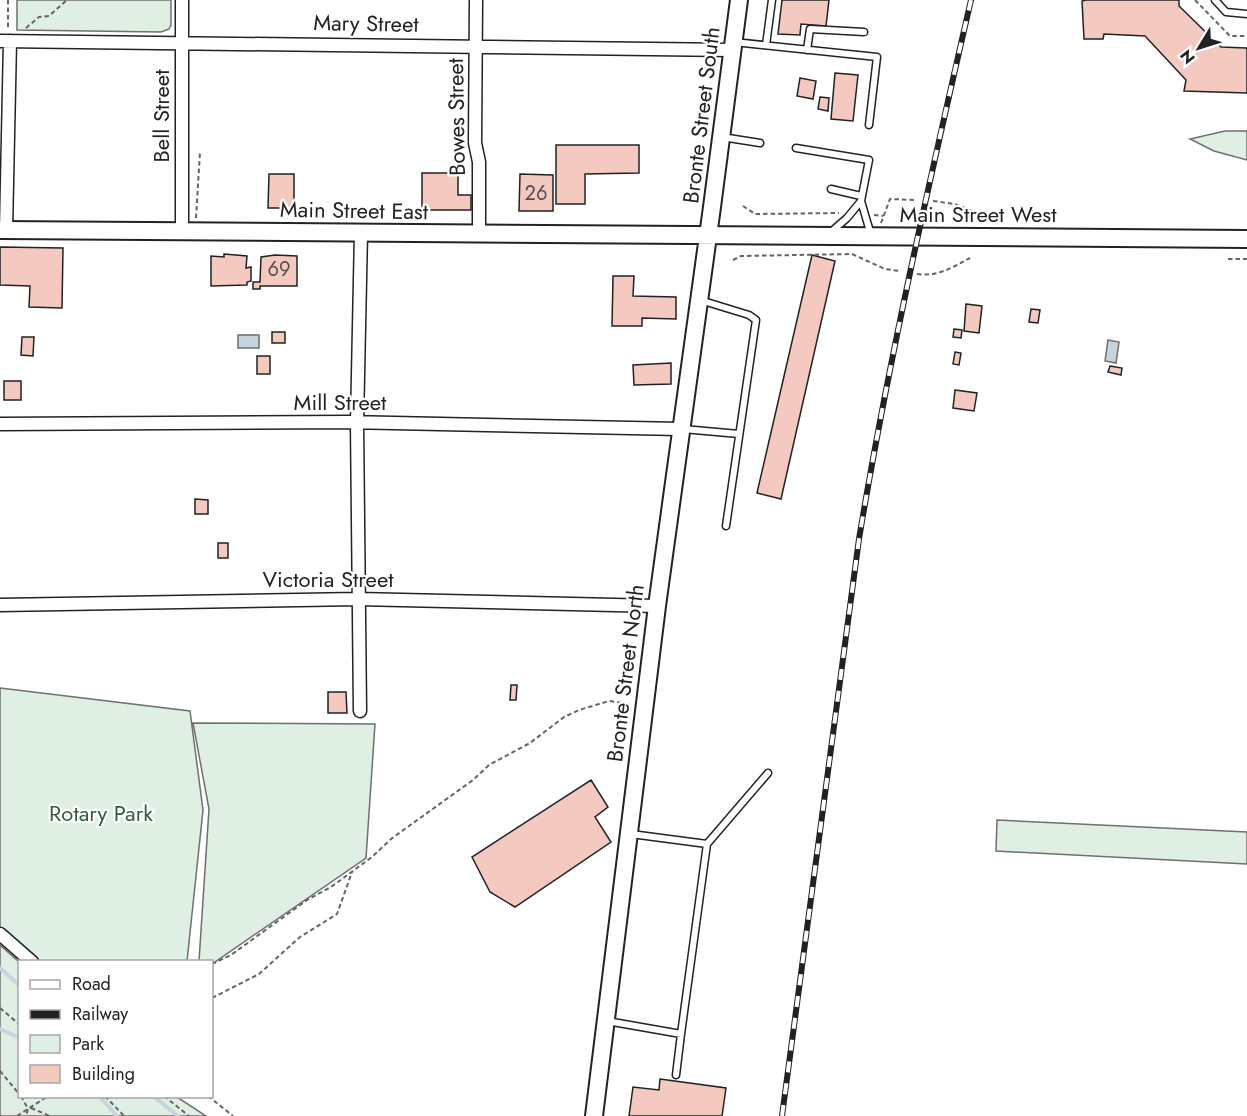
<svg xmlns="http://www.w3.org/2000/svg" width="1247" height="1116" viewBox="0 0 1247 1116" font-family="Jost,sans-serif">
<style>
.green{fill:#e0efe3;stroke:#6f6f6f;stroke-width:1.5}
.water{fill:#c7d3dd;stroke:#6f6f6f;stroke-width:1.5}
.lines{fill:none;stroke-linecap:round;stroke-linejoin:round}
.stream{stroke:#c7d3dd;stroke-width:4}
.building{fill:#f3c9c0;stroke:#222;stroke-width:1.5}
.lane-casing{stroke:#222;stroke-width:9}
.street-casing{stroke:#222;stroke-width:15}
.secondary-casing{stroke:#222;stroke-width:20}
.path{stroke:#646464;stroke-width:2;stroke-dasharray:4.5 3;stroke-linecap:butt}
.lane{stroke:#fff;stroke-width:6}
.street{stroke:#fff;stroke-width:12}
.secondary{stroke:#fff;stroke-width:16}
.rail-casing{stroke:#222;stroke-width:6}
.rail{stroke:#fff;stroke-width:4;stroke-dasharray:11;stroke-linecap:butt}
.labels{text-anchor:middle;stroke-width:4.5;stroke-linejoin:round;paint-order:stroke}
.number-label{font-size:20px;fill:#564c4a}
.street-label{font-size:22px;fill:#222;stroke:#fff}
.park-label{font-size:22px;fill:#2f5e38;stroke:#fff}
</style>
<rect width="100%" height="100%" fill="#fff"/>
<path class="green" d="M17,0H171V25L169,29L161,32L17,30Z
M1225,131H1247V160L1214,151L1190,139Z
M0,688L190,711L203,810L187,961H34L0,930Z
M193,723L375,724L366,858L212,964V962L199,961L209,809Z
M997,820L1247,832V864L996,851Z
M0,945L19,962L20,1096L177,1097L206,1116H0Z"/>
<path class="water" d="M238,335H259V348H238Z
M1108,340L1119,342L1116,363L1105,361Z"/>
<g class="lines">
<path class="stream" d="M0,968L20,986
M0,1029L20,1038
M99,1096L117,1116
M153,1096L178,1116"/>
</g>
<path class="building" d="M782,0H829L826,26L801,24L800,35L778,34Z
M1086,0H1179V6L1221,47L1247,48V93L1184,91L1186,80L1145,36L1104,34L1103,39H1084L1082,1Z
M835,73L858,75L853,121L831,119Z
M800,78L816,81L813,99L797,96Z
M820,97L829,98L828,111L818,109Z
M556,145H639V173L585,174V204H556Z
M422,173H458V195H471V210H422Z
M269,174H294V208H268Z
M520,174L553,175V211H519Z
M0,247L63,248L62,308L29,307L30,286L0,285Z
M224,254L247,256L246,268L251,267V281L247,282V285L211,286V256L224,257Z
M275,255L297,256V286H260V289H253V282H260L261,257Z
M812,255L835,261L781,499L757,493Z
M613,276H634L633,296L676,297V319L642,318V326H612Z
M966,304L982,306L979,333L964,331Z
M1031,309L1040,310L1038,323L1029,322Z
M954,329L962,330L961,338L953,337Z
M272,332H285V343H272Z
M22,337H34L33,356L21,355Z
M955,352L961,353L959,365L953,364Z
M257,356H270V374H257Z
M671,363V384L634,385L633,365Z
M1110,366L1122,368L1121,375L1108,372Z
M4,381H21V400H4Z
M955,390L977,393L974,411L953,408Z
M195,499L208,500V514H195Z
M218,543H228V558H218Z
M511,685H517L516,700H510Z
M328,692H346L347,713H328Z
M591,780L608,807L595,817L611,842L515,907L490,892L472,857Z
M660,1079L726,1088L722,1116H629L633,1087L659,1090Z"/>
<g class="lines">
<g class="lane-casing">
<path id="lane" d="M1215,0L1226,12L1247,14
M734,42L877,57L869,125
M766,45L772,0
M807,50L810,29L864,32
M722,137L760,143
M796,148L869,160L861,201L847,218L831,232
M831,189L861,196
M861,201L871,235
M700,300L749,315L756,320L726,526
M683,429L739,434
M707,844L768,773
M607,1021L681,1034L707,844L631,834
M676,1075L681,1034"/>
</g>
<g class="street-casing">
<path id="street" d="M182,0V231
M476,0L475,143L479,162V234
M0,41L732,50
M6,230L10,41
M0,424L347,422L680,429
M0,605L358,599L657,606
M360,711L357,423L361,232
M0,934L32,962"/>
</g>
<g class="secondary-casing">
<path id="secondary" d="M0,230L1247,239
M594,1116L657,606L712,207L739,0"/>
</g>
<path class="path" d="M8,0V29
M1195,0L1230,36H1247
M26,28L39,17L49,16L67,0
M933,201L955,204L981,215
M743,206L755,214L839,213
M874,215L883,216
M196,218L200,152
M881,223L890,199L915,200
M1228,259H1247
M733,260L741,256L852,254L885,269L900,271
M917,274C938,277 953,267 970,258
M212,964L231,955L307,900L331,887L372,857L391,839L473,780L489,765L530,743L564,717L579,710L609,701L630,704
M212,998L259,974L300,937L337,914L352,872
M0,1008L20,1025
M0,1071L20,1095
M21,1096L28,1109L26,1116
M105,1096L124,1116
M164,1096L189,1116
M208,1096L233,1116
M31,1108L50,1116
M17,1116L48,1096"/>
<use href="#lane" class="lane"/>
<use href="#street" class="street"/>
<use href="#secondary" class="secondary"/>
<g class="rail-casing">
<path id="rail" d="M782,1116L859,539C889,358 930,179 971,0"/>
</g>
<use href="#rail" class="rail"/>
</g>
<g class="labels">
<g class="number-label">
<text x="536" y="200">26</text>
<text x="279" y="276">69</text>
</g>
<g class="street-label">
<text transform="translate(366 23) rotate(1)" y="8">Mary Street</text>
<text transform="translate(701 115) rotate(-83)" y="8">Bronte Street South</text>
<text transform="translate(161 116) rotate(-90)" y="8">Bell Street</text>
<text transform="translate(456 117) rotate(-91)" y="8">Bowes Street</text>
<text transform="translate(354 210) rotate(1)" y="8">Main Street East</text>
<text x="978" y="222">Main Street West</text>
<text x="340" y="410">Mill Street</text>
<text x="328" y="587">Victoria Street</text>
<text transform="translate(625 673) rotate(-83)" y="8">Bronte Street North</text>
</g>
<g class="park-label">
<text x="101" y="821">Rotary Park</text>
</g>
</g>
<rect x="18" y="960" width="195" height="138" fill="#ffffff" stroke="#a7a7a7" stroke-width="1.5"/>
<rect x="30" y="980" width="30" height="9" fill="#ffffff" stroke="#a7a7a7" stroke-width="1.5"/>
<text x="72" y="990" font-size="18" fill="#222222">Road</text>
<rect x="30" y="1010" width="30" height="9" fill="#222222" stroke="#a7a7a7" stroke-width="1.5"/>
<text x="72" y="1020" font-size="18" fill="#222222">Railway</text>
<rect x="30" y="1035" width="30" height="18" fill="#e0efe3" stroke="#a7a7a7" stroke-width="1.5"/>
<text x="72" y="1050" font-size="18" fill="#222222">Park</text>
<rect x="30" y="1065" width="30" height="18" fill="#f3c9c0" stroke="#a7a7a7" stroke-width="1.5"/>
<text x="72" y="1080" font-size="18" fill="#222222">Building</text>
<g transform="translate(1199 48) rotate(232)" stroke="#ffffff" stroke-width="4.5" paint-order="stroke">
<path d="M0-4.5L10 22L0 15L-10 22Z" fill="#222222"/>
<text y="-9" font-size="16" font-weight="bold" text-anchor="middle" fill="#222222">N</text>
</g>
</svg>
